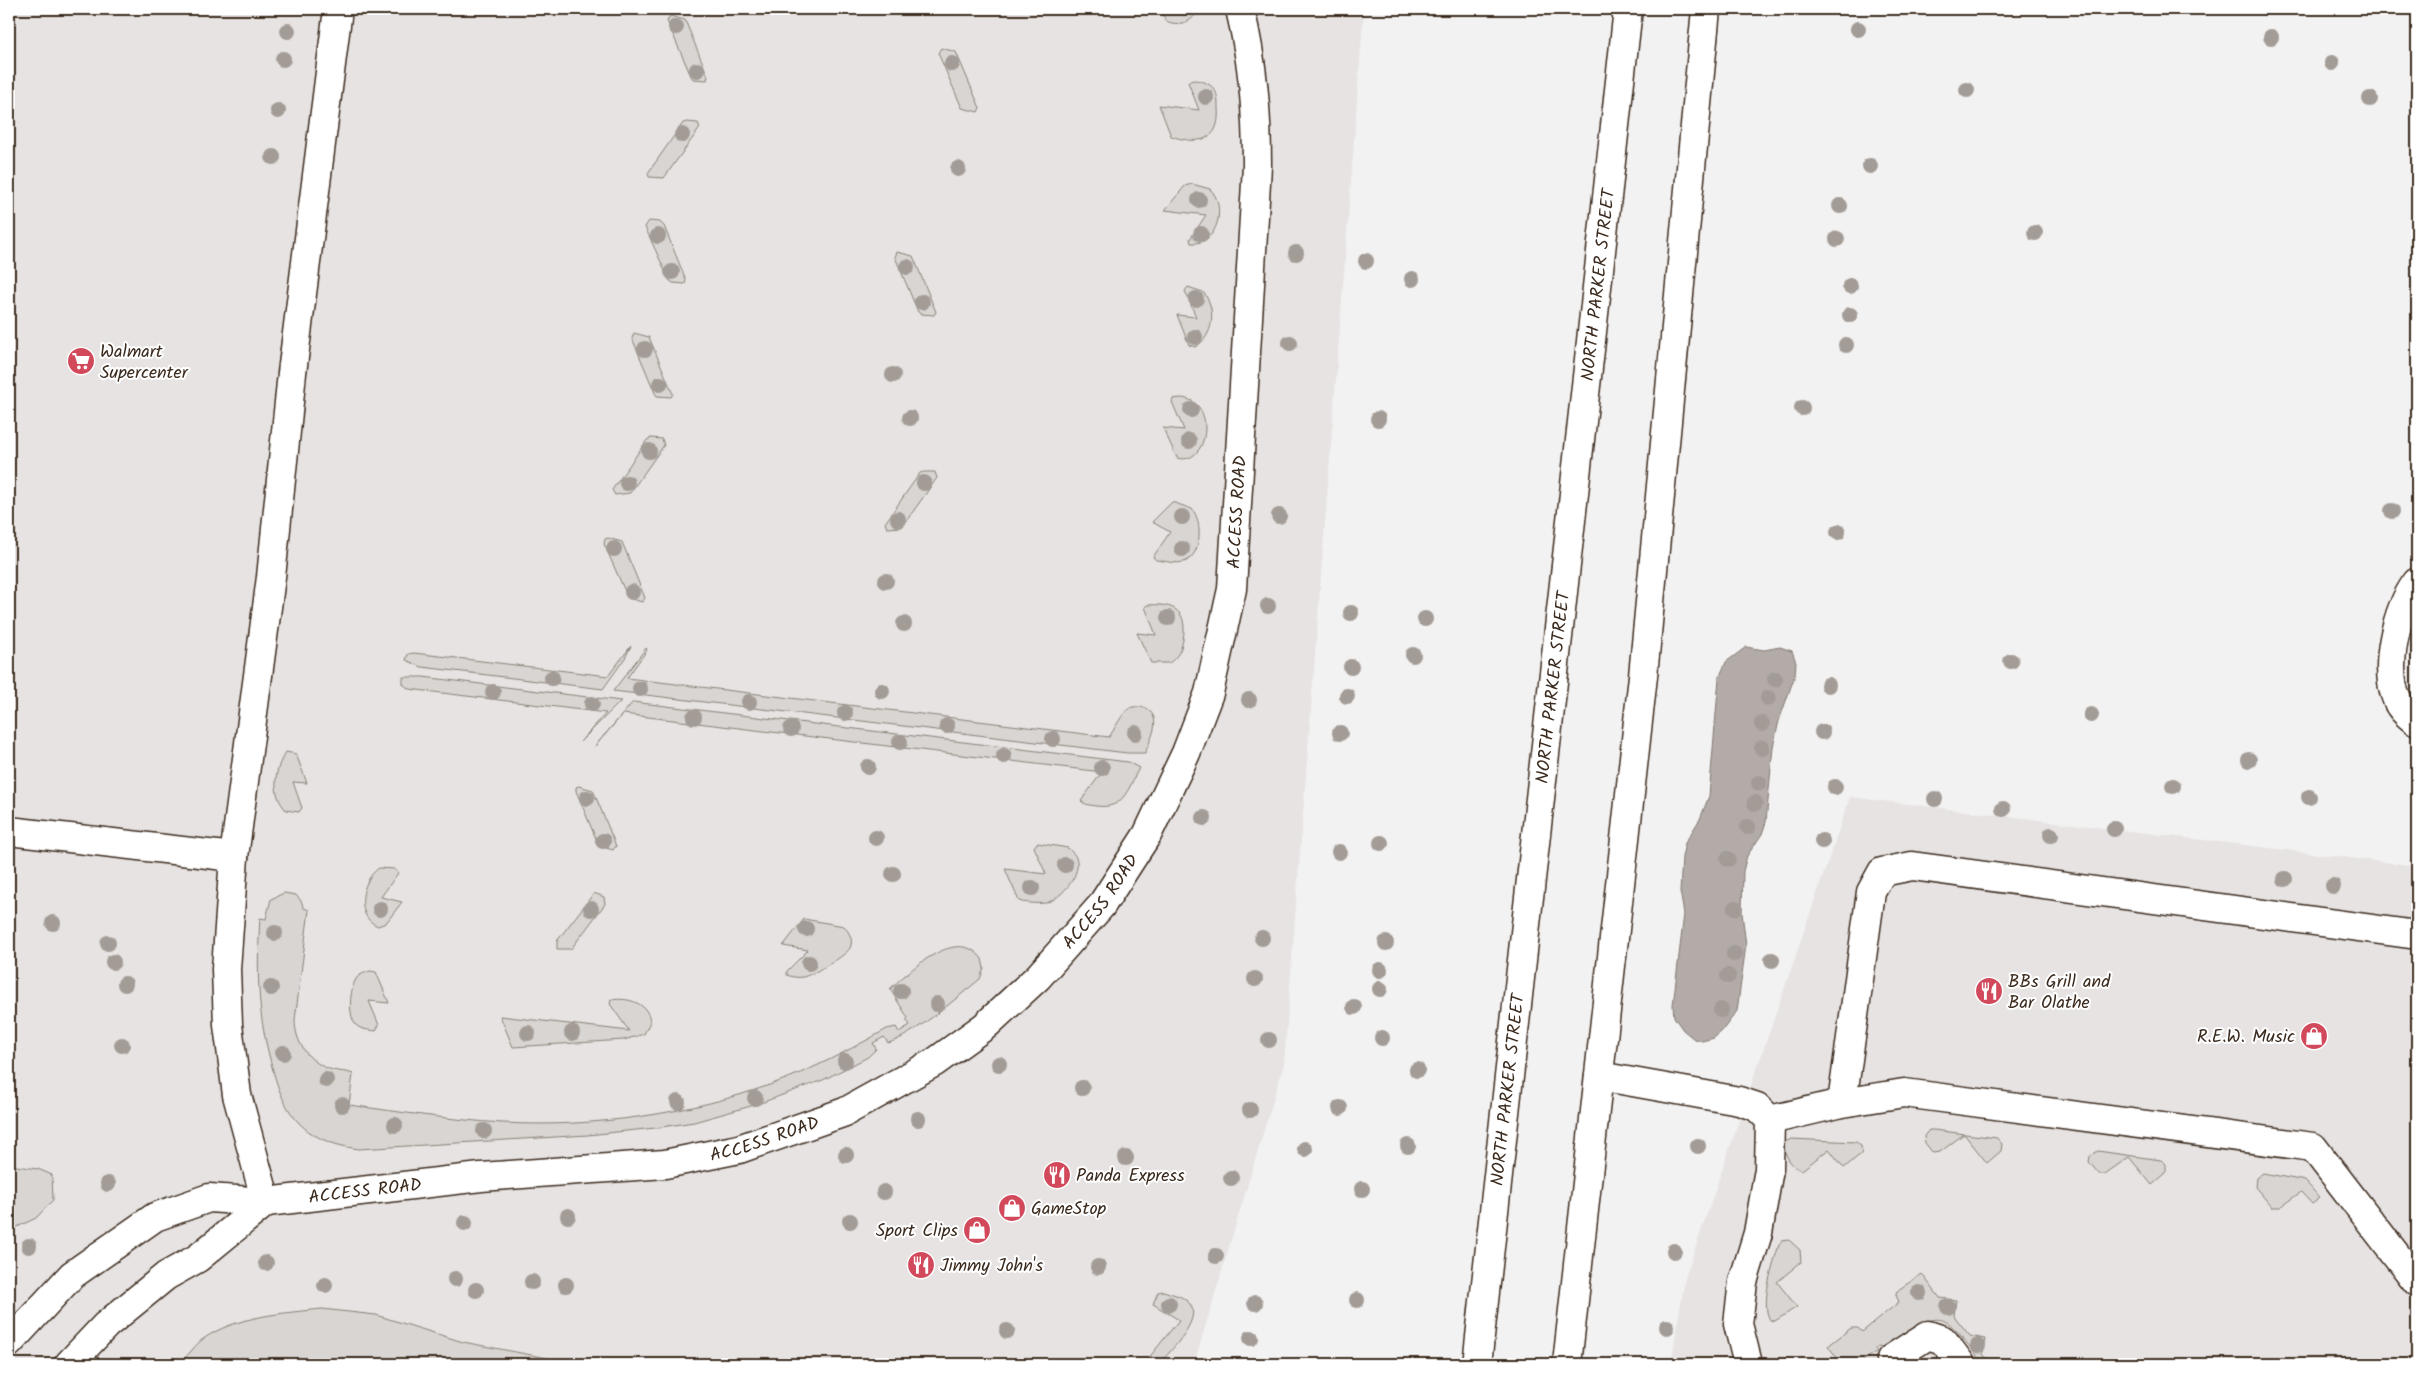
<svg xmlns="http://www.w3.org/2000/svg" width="2426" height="1373" viewBox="0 0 2426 1373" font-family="Kalam,sans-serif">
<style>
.built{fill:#e6e3e2}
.green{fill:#d8d5d2;stroke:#8a8078}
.water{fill:#b2aba7;stroke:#827770}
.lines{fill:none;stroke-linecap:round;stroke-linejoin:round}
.minor-casing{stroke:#3b2a1e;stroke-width:31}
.highway-casing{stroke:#3b2a1e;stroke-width:31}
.minor{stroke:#fff;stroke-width:28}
.highway{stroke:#fff;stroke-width:28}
.tree{fill:#a39c96}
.labels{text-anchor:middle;stroke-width:4;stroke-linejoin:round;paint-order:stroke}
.street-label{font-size:18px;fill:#3b2a1e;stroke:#fff}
.poi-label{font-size:18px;fill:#3b2a1e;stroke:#fff;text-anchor:start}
</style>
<rect width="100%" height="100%" fill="#f3f2f2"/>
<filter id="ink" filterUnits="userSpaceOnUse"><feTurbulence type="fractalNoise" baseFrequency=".02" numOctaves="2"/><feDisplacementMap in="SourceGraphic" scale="10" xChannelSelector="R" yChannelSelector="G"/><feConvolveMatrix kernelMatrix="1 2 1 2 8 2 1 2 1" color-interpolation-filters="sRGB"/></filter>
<g filter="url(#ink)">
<path class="built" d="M9,9H1364L1284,1064L1194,1364H9Z
M1850,797L2417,866V1364H1671L1685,1278Z"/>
<path class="green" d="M1160,9H1198C1194,22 1179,27 1166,21Z
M670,16L685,20L708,76L707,80L693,79L691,76L667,21Z
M941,48L956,52L980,108L978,112L962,108L938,53Z
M1193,80C1200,80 1210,83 1214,89C1218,94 1218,102 1218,108C1221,142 1198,145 1171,136L1159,105L1199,110L1188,82Z
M687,122L698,123L700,128L664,178L649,177L648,173L683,123Z
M1192,184L1210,189C1227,205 1218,246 1191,243L1190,239L1206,215L1165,210L1185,186Z
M649,221L660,222L664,226L686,280L685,284L673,283L669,280L645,227Z
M897,252L913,256L936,312L934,315L921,314L918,312L895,257Z
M1188,287L1203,292C1217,308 1214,337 1195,347L1189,345L1177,315L1196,317L1185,291Z
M634,333L649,337L673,394L671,397L657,396L655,393L632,338Z
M1173,399C1218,389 1212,468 1177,458L1163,428L1184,430L1172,402Z
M651,438L662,439L664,445L630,493L615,495L612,490L647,440Z
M924,472H935L937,478L902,527L887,528L885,523L920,473Z
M1172,502L1192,509C1203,521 1202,556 1184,562C1176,564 1164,561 1156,560L1153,557L1170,532L1152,522Z
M608,538L622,542L645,598L642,602L628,598L604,544L605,539Z
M1147,605C1175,603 1188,611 1183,640C1181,650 1178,657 1169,663H1151L1137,633L1156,635L1145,607Z
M631,646L625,658L603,689L422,667L406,660L408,654L414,653L608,676Z
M646,648L647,650L627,678L1109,737C1115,729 1121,714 1130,708C1133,706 1141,707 1145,708C1164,717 1150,740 1145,753H1127L613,691Z
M403,677H423L621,701L580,742L606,713L409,689L403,684Z
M633,702L1128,762L1139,768C1128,789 1124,810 1096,806C1090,805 1085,805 1081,801L1102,772L623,714L595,746Z
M286,752L296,754L307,783L293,782L302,808L299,812L286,810C271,794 274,769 286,752Z
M579,786L593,790L616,846L613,850L599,846L576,791V787Z
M1037,843L1068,848C1072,852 1076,855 1077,861C1080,877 1060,899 1046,903C1038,904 1029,903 1022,902L1019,901L1005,869L1046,874L1034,847Z
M379,868L395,869L398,873L381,897L402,902L386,923L378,926C354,917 361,880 379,868Z
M284,893L296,895L301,901L304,908L309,910L295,1020C295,1044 310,1064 333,1070C340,1072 347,1071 353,1074L349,1105C400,1112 452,1120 503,1123C592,1128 691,1114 775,1083C814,1069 851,1049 887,1029L896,1027L899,1032L910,1025L906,1020L908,1018L890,989C910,970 958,925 982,959L984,968L980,979C959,996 912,1037 888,1043L884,1037L873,1043L876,1049L868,1057L823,1080L758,1104L694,1122L655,1128L588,1135L359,1149C298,1141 282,1110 269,1055C257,1009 257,966 260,918L266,919L271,899Z
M594,893L604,897L605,904L571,949H557V941Z
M804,919L844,926C849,932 854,940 850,948C846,956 812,975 803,977C798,978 792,977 787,975V971L808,950L783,946Z
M370,971L376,972L389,1003L369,1001L379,1025L376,1031C370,1030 362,1030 357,1026C347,1017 350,989 356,979C359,974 365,973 370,971Z
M611,1000C628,997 649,1003 650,1022L644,1034L624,1040L513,1047L500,1016L629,1031L610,1004Z
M1929,1130H1934L1997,1138L2002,1144L2001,1151L1987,1163L1964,1134L1940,1152L1933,1153L1925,1143L1924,1136Z
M1791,1139L1856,1142L1861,1146L1862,1153L1844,1168L1829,1149L1802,1170C1791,1168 1782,1152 1785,1142Z
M2098,1151L2161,1160L2166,1164V1173L2152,1185L2129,1157L2105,1174H2099L2089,1162L2090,1156Z
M9,1165L38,1169L52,1175L53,1200L36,1218L9,1231Z
M2263,1173L2305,1181L2320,1198L2312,1204L2301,1192L2280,1207H2272L2255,1187L2256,1178Z
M1789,1240L1800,1250L1801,1262L1777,1282L1797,1307L1775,1321L1770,1320C1760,1304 1773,1263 1779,1245L1782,1241Z
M1922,1274L1940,1298L1956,1300L1954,1316L1970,1336L1986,1339L1983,1354L1991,1364H1983C1940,1309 1945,1306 1886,1348L1878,1346L1875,1349L1877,1351L1859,1364H1831L1838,1359L1828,1346L1851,1328H1858L1862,1332L1899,1302L1896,1295L1898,1290Z
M1164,1291C1170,1294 1180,1295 1186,1300C1208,1315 1170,1351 1159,1364H1144L1179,1320L1153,1304L1158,1292Z
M322,1309L376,1315L463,1342L579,1364H179C187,1357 195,1345 203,1339C236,1316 283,1313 322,1309Z"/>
<path class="water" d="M1746,647L1764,650L1780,647L1792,651L1796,662L1795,675L1779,721L1773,747L1766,822L1762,834L1747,856L1743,871L1742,913L1746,945L1737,1011L1722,1031L1714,1038L1702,1041L1694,1039L1683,1030L1674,1017L1673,1005L1684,914L1680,891L1682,857L1685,843L1700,819L1709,796L1719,678L1726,662Z"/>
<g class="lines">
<g class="minor-casing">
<g id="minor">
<path d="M2417,582C2396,610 2383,667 2397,700C2400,709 2410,717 2417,722"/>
<path d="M9,831L234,857"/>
<path d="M1599,1076L1739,1101L1757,1107L1770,1120L1769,1169L1758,1233L1743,1282L1738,1324L1748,1364"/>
<path d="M1842,1103L1871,892L1882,872L1912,866L2417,935"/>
<path d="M1770,1120L1842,1103L1904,1093L2313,1147L2417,1282"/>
<path d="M266,1202L237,1095L228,1025L226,969L234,857L271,577L292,373L338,9"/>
<path id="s1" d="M9,1343L72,1275L155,1217L209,1198L266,1202L481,1177L665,1164L739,1149L845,1112L935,1062L985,1026L1038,977L1101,906L1147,835L1186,753L1209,693L1232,589L1257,166C1257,111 1253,63 1240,9"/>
<path d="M1891,1359L1928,1335L1943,1340L1961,1364"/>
<path d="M69,1364L106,1325L166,1276L198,1258L266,1202"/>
</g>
</g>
<g class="highway-casing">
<g id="highway">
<path id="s2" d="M1477,1364C1526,912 1579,461 1628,9"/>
<path d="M1567,1364L1643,676L1706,9"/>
</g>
</g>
<use href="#minor" class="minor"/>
<use href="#highway" class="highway"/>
</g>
<g class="tree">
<circle cx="676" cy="27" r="8"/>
<circle cx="1858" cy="29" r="8"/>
<circle cx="288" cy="31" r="8"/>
<circle cx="2271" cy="37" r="8"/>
<circle cx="283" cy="59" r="8"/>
<circle cx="2332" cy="63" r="8"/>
<circle cx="952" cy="64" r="8"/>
<circle cx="697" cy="70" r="8"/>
<circle cx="1967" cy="90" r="8"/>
<circle cx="1206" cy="97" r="8"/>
<circle cx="2370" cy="99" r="8"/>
<circle cx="278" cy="111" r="8"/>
<circle cx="682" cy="135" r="8"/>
<circle cx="273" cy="157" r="8"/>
<circle cx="1870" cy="166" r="8"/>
<circle cx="958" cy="169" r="8"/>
<circle cx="1199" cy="200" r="8"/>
<circle cx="1840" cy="206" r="8"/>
<circle cx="2035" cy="233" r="8"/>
<circle cx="1201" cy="234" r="8"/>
<circle cx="658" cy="236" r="8"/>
<circle cx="1837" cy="239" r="8"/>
<circle cx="1296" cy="253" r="8"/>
<circle cx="1366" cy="261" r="8"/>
<circle cx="907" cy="267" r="8"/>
<circle cx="672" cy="272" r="8"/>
<circle cx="1412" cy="279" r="8"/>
<circle cx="1850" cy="286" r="8"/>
<circle cx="1196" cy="299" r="8"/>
<circle cx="922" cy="302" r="8"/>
<circle cx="1850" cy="315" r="8"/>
<circle cx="1195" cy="337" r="8"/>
<circle cx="1290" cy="343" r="8"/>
<circle cx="1846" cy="345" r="8"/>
<circle cx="645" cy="349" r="8"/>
<circle cx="893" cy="375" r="8"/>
<circle cx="660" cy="384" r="8"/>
<circle cx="1802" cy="408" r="8"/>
<circle cx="1191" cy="410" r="8"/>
<circle cx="910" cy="418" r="8"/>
<circle cx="1378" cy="419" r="8"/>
<circle cx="1189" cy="441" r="8"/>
<circle cx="649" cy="451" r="8"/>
<circle cx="627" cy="483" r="8"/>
<circle cx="924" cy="483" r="8"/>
<circle cx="2392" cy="511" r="8"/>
<circle cx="1279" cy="516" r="8"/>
<circle cx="1182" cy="517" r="8"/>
<circle cx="898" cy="519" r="8"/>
<circle cx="1838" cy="532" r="8"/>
<circle cx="614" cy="549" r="8"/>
<circle cx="1182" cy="549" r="8"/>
<circle cx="886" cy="581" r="8"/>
<circle cx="632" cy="592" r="8"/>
<circle cx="1268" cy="606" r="8"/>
<circle cx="1351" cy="613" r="8"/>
<circle cx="1168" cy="618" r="8"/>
<circle cx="1425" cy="619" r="8"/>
<circle cx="904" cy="624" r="8"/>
<circle cx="1413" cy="655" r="8"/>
<circle cx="2011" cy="661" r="8"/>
<circle cx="1351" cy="667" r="8"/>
<circle cx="552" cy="678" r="8"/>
<circle cx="1775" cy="679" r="8"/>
<circle cx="1828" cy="685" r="8"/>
<circle cx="640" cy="689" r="8"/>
<circle cx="882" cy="691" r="8"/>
<circle cx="493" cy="692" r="8"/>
<circle cx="1347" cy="696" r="8"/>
<circle cx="1768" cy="698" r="8"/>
<circle cx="1249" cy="700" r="8"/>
<circle cx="749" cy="702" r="8"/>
<circle cx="592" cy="704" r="8"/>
<circle cx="845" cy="713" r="8"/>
<circle cx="2091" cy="715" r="8"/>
<circle cx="694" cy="717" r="8"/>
<circle cx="1762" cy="724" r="8"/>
<circle cx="947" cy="726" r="8"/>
<circle cx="791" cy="729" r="8"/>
<circle cx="1822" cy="732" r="8"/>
<circle cx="1135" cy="733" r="8"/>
<circle cx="1340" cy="733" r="8"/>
<circle cx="1053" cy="739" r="8"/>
<circle cx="900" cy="742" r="8"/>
<circle cx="1762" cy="748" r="8"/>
<circle cx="1004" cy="756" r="8"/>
<circle cx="2249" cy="760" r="8"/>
<circle cx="868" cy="767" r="8"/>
<circle cx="1102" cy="768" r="8"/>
<circle cx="1759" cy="783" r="8"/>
<circle cx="2173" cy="786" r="8"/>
<circle cx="1835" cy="787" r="8"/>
<circle cx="2309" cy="797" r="8"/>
<circle cx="587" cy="798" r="8"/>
<circle cx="1935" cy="799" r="8"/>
<circle cx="1755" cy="803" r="8"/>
<circle cx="2003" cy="809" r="8"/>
<circle cx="1204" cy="818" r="8"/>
<circle cx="1748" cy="827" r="8"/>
<circle cx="2114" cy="829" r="8"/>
<circle cx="2051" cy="835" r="8"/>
<circle cx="876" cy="838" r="8"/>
<circle cx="603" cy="841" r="8"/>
<circle cx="1822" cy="841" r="8"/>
<circle cx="1381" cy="843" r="8"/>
<circle cx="1339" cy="852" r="8"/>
<circle cx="1728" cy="859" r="8"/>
<circle cx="1065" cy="865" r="8"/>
<circle cx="893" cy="874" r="8"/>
<circle cx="2285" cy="879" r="8"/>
<circle cx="2333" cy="886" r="8"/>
<circle cx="1032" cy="888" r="8"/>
<circle cx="1735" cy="908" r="8"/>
<circle cx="380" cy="909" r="8"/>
<circle cx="591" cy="909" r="8"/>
<circle cx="53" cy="923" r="8"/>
<circle cx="806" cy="929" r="8"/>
<circle cx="275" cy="933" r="8"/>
<circle cx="1262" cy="938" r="8"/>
<circle cx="108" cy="943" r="8"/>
<circle cx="1386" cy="943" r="8"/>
<circle cx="1734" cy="954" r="8"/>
<circle cx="1772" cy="960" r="8"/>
<circle cx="113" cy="962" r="8"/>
<circle cx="809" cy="963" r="8"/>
<circle cx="1380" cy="970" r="8"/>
<circle cx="1728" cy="976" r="8"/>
<circle cx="1255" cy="979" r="8"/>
<circle cx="125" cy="984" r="8"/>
<circle cx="271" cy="988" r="8"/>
<circle cx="1380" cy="989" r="8"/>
<circle cx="901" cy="991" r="8"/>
<circle cx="937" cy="1004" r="8"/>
<circle cx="1354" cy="1007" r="8"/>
<circle cx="1721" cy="1010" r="8"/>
<circle cx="528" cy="1033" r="8"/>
<circle cx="572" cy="1033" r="8"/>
<circle cx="1382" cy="1038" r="8"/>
<circle cx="1269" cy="1040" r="8"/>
<circle cx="122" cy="1045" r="8"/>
<circle cx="283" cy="1053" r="8"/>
<circle cx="845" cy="1061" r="8"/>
<circle cx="999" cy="1064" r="8"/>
<circle cx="1417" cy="1070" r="8"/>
<circle cx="326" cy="1080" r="8"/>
<circle cx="1082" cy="1088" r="8"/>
<circle cx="755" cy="1098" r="8"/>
<circle cx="678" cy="1102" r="8"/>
<circle cx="342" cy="1105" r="8"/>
<circle cx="1340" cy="1108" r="8"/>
<circle cx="1250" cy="1110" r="8"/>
<circle cx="918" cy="1119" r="8"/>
<circle cx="395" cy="1125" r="8"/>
<circle cx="484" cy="1131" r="8"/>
<circle cx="1408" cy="1146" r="8"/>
<circle cx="1698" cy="1146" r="8"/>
<circle cx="1305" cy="1149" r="8"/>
<circle cx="846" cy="1155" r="8"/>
<circle cx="1126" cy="1158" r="8"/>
<circle cx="1231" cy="1178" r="8"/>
<circle cx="108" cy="1184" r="8"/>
<circle cx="1362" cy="1189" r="8"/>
<circle cx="884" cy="1192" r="8"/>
<circle cx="568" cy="1216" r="8"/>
<circle cx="850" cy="1221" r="8"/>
<circle cx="465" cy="1223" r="8"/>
<circle cx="29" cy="1246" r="8"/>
<circle cx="1674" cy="1251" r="8"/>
<circle cx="1216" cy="1256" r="8"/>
<circle cx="266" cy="1263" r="8"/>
<circle cx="1098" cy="1267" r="8"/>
<circle cx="455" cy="1279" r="8"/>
<circle cx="532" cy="1282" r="8"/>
<circle cx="325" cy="1285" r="8"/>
<circle cx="566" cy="1285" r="8"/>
<circle cx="476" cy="1290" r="8"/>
<circle cx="1919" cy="1293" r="8"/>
<circle cx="1357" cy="1300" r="8"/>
<circle cx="1255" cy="1303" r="8"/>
<circle cx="1169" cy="1304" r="8"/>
<circle cx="1948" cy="1307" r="8"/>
<circle cx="1667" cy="1327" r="8"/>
<circle cx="1007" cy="1331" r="8"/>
<circle cx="1251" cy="1338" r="8"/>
<circle cx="1978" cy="1346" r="8"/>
</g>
</g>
<defs>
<g id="supermarket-disc" transform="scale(1.4375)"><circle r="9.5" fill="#d1495b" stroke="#fff"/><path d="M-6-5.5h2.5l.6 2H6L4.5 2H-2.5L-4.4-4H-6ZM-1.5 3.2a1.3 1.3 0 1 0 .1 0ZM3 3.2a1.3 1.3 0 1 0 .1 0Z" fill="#fff"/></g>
<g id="restaurant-disc" transform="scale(1.4375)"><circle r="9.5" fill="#d1495b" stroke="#fff"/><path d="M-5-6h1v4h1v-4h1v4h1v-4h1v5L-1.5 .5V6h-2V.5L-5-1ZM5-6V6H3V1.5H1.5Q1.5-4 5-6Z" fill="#fff"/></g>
<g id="shop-disc" transform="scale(1.4375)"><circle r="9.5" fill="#d1495b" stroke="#fff"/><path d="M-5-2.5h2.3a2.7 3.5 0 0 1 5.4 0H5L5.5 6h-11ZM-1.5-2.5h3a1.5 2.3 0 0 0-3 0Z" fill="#fff"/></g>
</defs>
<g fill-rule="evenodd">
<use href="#supermarket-disc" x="81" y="361"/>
<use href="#restaurant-disc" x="1989" y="991"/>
<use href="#shop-disc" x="2314" y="1036"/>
<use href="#restaurant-disc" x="1057" y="1175"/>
<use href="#shop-disc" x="1012" y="1208"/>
<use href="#shop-disc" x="977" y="1230"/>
<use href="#restaurant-disc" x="921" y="1265"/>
</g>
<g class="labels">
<g class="street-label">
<text dy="6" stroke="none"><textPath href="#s2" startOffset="1086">NORTH PARKER STREET</textPath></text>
<text dy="6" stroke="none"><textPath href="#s1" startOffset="1652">ACCESS ROAD</textPath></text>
<text dy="6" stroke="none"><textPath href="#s2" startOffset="681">NORTH PARKER STREET</textPath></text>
<text dy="6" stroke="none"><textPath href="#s1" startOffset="1232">ACCESS ROAD</textPath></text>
<text dy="6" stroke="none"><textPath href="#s2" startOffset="276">NORTH PARKER STREET</textPath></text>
<text dy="6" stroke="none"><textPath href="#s1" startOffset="812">ACCESS ROAD</textPath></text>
<text dy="6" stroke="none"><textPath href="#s1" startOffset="408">ACCESS ROAD</textPath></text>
</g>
<g class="poi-label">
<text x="100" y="357">Walmart<tspan x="100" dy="21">Supercenter</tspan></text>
<text x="2008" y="987">BBs Grill and<tspan x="2008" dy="21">Bar Olathe</tspan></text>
<text x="2295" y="1042" text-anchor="end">R.E.W. Music</text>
<text x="1076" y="1181">Panda Express</text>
<text x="1031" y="1214">GameStop</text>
<text x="958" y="1236" text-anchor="end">Sport Clips</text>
<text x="940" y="1271">Jimmy John's</text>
</g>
</g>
<rect width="2426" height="1373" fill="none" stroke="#fff" stroke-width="30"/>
<rect x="15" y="15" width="2396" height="1343" fill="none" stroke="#3b2a1e" stroke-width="2" filter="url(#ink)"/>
</svg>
